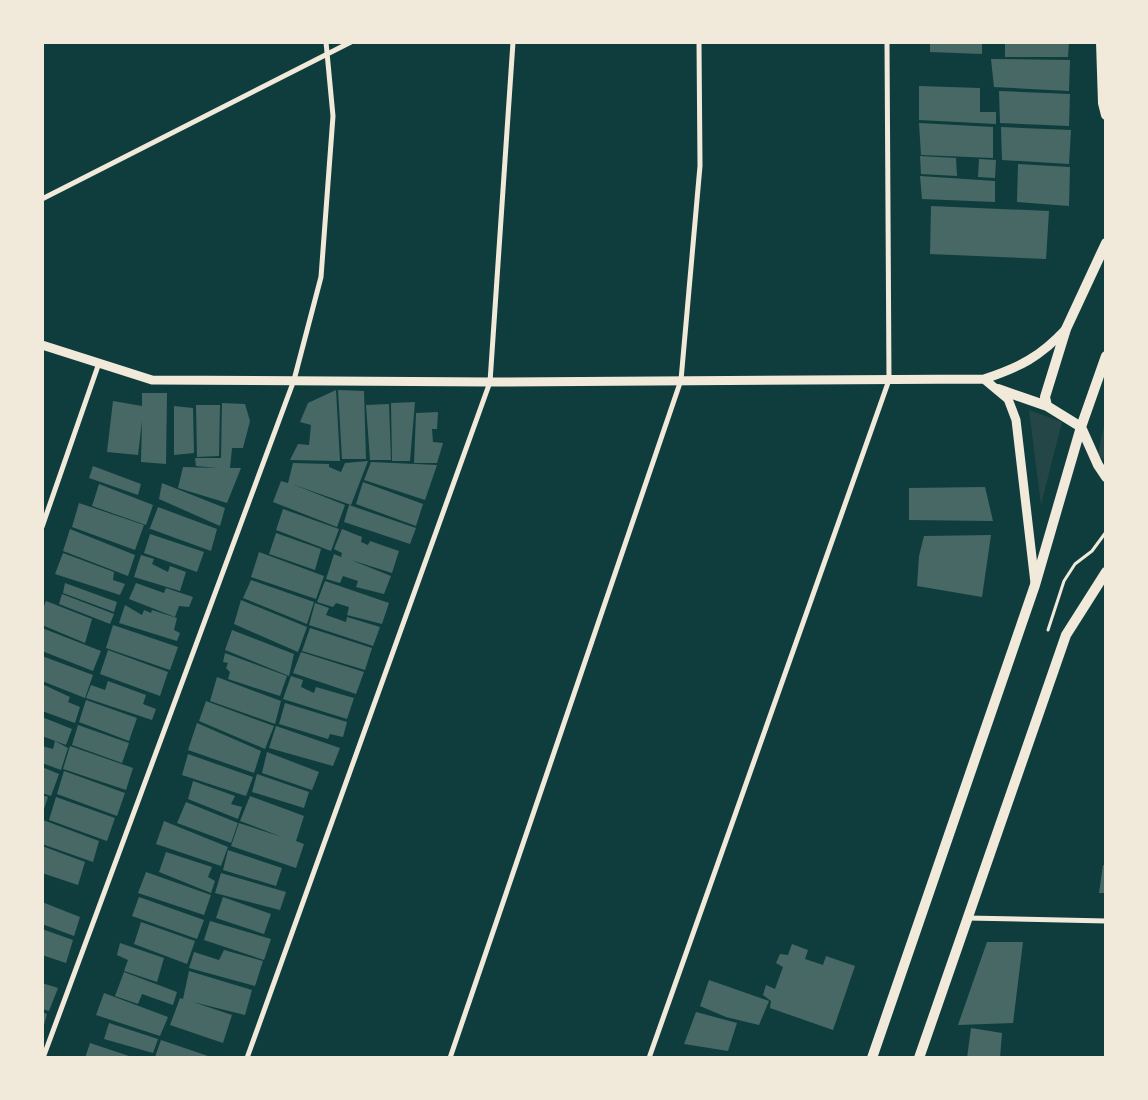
<svg xmlns="http://www.w3.org/2000/svg" width="1148" height="1100" viewBox="0 0 1148 1100" font-family="'Varela Round',sans-serif">
<style>
.green{fill:#244646}
.building{fill:#486865}
.lines{fill:none;stroke-linecap:round;stroke-linejoin:round}
.path{stroke:#f1e9da;stroke-width:3}
.minor{stroke:#f1e9da;stroke-width:5}
.tertiary{stroke:#f1e9da;stroke-width:9}
.secondary{stroke:#f1e9da;stroke-width:10}
</style>
<rect width="100%" height="100%" fill="#0f3d3e"/>
<path class="green" d="M1029,410L1062,422L1041,505Z
M1105,421V460L1098,455Z"/>
<path class="building" d="M930,42H982V54L930,52Z
M1005,42H1069L1068,57H1005Z
M991,59L1070,60L1069,91L994,87Z
M919,86L980,88V112H996V124L919,120Z
M999,91L1070,94L1069,126L1000,123Z
M919,123L993,127V158L921,155Z
M1001,127L1071,130L1069,164L1002,160Z
M920,156L956,158L957,176L921,174Z
M979,159L996,160L995,178L978,177Z
M1018,164L1070,167L1069,206L1017,202Z
M920,176L995,181V202L922,199Z
M931,206L1049,211L1046,259L930,254Z
M336,390L340,461L290,460L298,444L309,445L311,425L300,422L308,403Z
M338,390L364,391L366,459H342Z
M142,393H167L166,464L141,462L142,421L138,455L107,452L113,401L142,406Z
M415,402L410,461H392L391,403Z
M222,403L245,404L250,421L243,448H232L230,468H241L227,503L178,488L183,467L218,468L196,466L195,458H221Z
M389,404L391,460H370L366,405Z
M196,405H220L219,456L197,457Z
M174,406L193,408L194,453L174,455Z
M438,412L437,429H432L433,442L443,443L437,463H414L416,413Z
M368,461L351,505L292,484L345,505L337,527L273,502L281,481L288,483L293,463L329,464V467L341,472L345,463Z
M371,462L437,465L425,500L364,480Z
M93,466L141,484L138,495L89,478Z
M363,482L423,504L416,526L356,504Z
M162,483L225,508L220,526L159,499Z
M99,484L153,505L146,525L92,506Z
M985,487L993,521L909,520V488Z
M79,503L144,525L135,550L72,527Z
M349,505L416,528L410,544L344,522Z
M158,507L217,529L211,551L148,528H150Z
M283,509L339,529L331,551L276,530Z
M70,529L135,555L128,576L63,551Z
M342,529L362,537L361,542L368,545L370,541L399,551L392,573L351,560L391,576L384,594L356,587L358,581L343,576L340,583L326,579L334,554L341,557L342,553L334,549Z
M276,533L321,549L315,570L269,554Z
M150,534L204,552L197,572L144,553Z
M991,535L982,597L917,586L919,556L924,536Z
M259,552L324,576L316,599L251,577Z
M63,553L114,572L113,580L125,584L120,595L55,574Z
M141,555L154,559L152,564L168,572L170,566L186,572L180,591L134,577Z
M251,580L314,602L307,624L243,598Z
M325,581L389,603L382,624L347,615L349,607L336,603L333,607L317,602Z
M65,583L117,602L114,612L63,593Z
M136,583L164,593L166,588L193,597L189,607L179,606L175,617L129,599Z
M62,594L114,614L110,624L59,604Z
M241,600L307,627L298,652L234,624Z
M46,601L92,619L85,643L42,625V611Z
M315,603L329,608L326,615L346,622L347,617L380,627L373,646L309,625Z
M125,605L142,615L144,610L151,613L152,610L177,618L174,630L180,633L177,641L119,623Z
M113,625L178,647L170,670L106,648Z
M42,628L101,651L93,671L42,651Z
M310,628L372,648L365,670L302,651Z
M232,630L294,654L289,676L225,650Z
M108,650L168,672L160,696L100,674Z
M301,652L364,672L356,694L293,673Z
M225,653L287,676L280,696L228,679L230,672L226,668L228,663L223,662Z
M42,656L93,675L85,698L42,681Z
M291,676L303,680L301,687L314,693L316,687L354,698L347,719L283,699Z
M217,677L281,701L275,724L210,701Z
M108,681L146,695L143,704L156,709L152,720L86,698L91,685L105,690Z
M42,684L70,697L68,702L80,707L75,723L42,711Z
M86,700L137,718L129,741L79,722Z
M206,701L274,726L265,749L199,721Z
M285,703L347,722L343,737L330,734L328,739L279,724Z
M42,717L72,729L66,745L42,736Z
M197,723L261,751L254,773L188,750Z
M78,725L129,743L122,763L72,745Z
M276,726L340,748L333,766L269,748Z
M55,741L68,748L61,770L42,763V746L53,749Z
M70,746L133,768L126,790L63,769Z
M267,752L319,772L312,790L262,773Z
M188,754L253,777L246,796L182,775Z
M42,767L59,774L51,796L42,793Z
M64,771L125,793L117,816L57,794Z
M257,774L309,792L304,808L252,792Z
M193,781L235,796L231,804L242,807L238,819L188,799Z
M42,795L48,797L43,812H42Z
M250,796L304,816L296,841L304,844L296,868L231,846L239,823L282,837L240,821Z
M56,797L115,818L107,841L49,820Z
M186,802L238,823L231,843L177,823Z
M43,820L99,841L93,862L42,844Z
M164,821L228,847L221,866L156,844Z
M42,846L85,862L78,885L42,873Z
M228,850L282,868L276,886L223,870Z
M166,852L212,867L208,877L215,881L211,893L159,872Z
M1103,865H1106V893H1099Z
M146,872L211,895L204,915L138,893Z
M221,873L286,892L280,910L215,893Z
M139,897L204,920L197,939L132,916Z
M223,897L271,914L264,934L216,918Z
M42,902L80,917L74,936L42,924Z
M210,921L271,939L264,960L204,940Z
M141,922L195,941L187,964L134,944Z
M42,929L73,940L66,963L42,955Z
M987,942H1023L1013,1023L958,1025Z
M120,943L164,958L157,982L124,971L128,960L117,955Z
M792,944L808,950L805,959L823,965L826,956L855,966L833,1030L770,1008L771,1001L763,995L766,985L775,989L783,967L776,963L780,954L788,955Z
M224,950L263,961L255,986L189,968L194,952L219,960Z
M189,971L252,990L245,1015L193,1002L232,1015L223,1043L170,1025L180,998L183,999Z
M124,972L177,992L173,1005L142,994L138,1004L115,996Z
M709,980L769,1001L759,1025L726,1017L700,1006Z
M42,983L58,988L49,1011L42,1009Z
M104,993L168,1017L160,1036L96,1015Z
M42,1012L47,1014L43,1029H42Z
M696,1012L737,1023L728,1051L684,1044Z
M109,1023L158,1039L153,1053L104,1039Z
M971,1028L1002,1033L1000,1058H967Z
M161,1040L211,1057V1058L155,1057Z
M90,1043L132,1057V1058H85Z"/>
<g class="lines">
<path class="path" d="M1048,630L1064,581L1075,564L1092,551L1106,532"/>
<path class="minor" d="M42,199L351,42
M42,527L99,363
M967,918L1106,921
M43,1058L294,380L321,277L333,116L326,42
M247,1058L490,382L513,42
M450,1058L681,380L700,166L699,42
M649,1058L889,380L887,42"/>
<path class="tertiary" d="M42,345L152,380L490,382L984,379C1020,367 1040,357 1066,329
M984,379L1008,399L1016,420L1035,583"/>
<path class="secondary" d="M1101,42L1103,103L1106,115
M998,389L1047,406L1081,427L1098,465L1106,477
M1047,406L1045,397L1066,329L1106,243
M872,1058L1035,585L1081,427L1106,356
M919,1058L1066,635L1106,572"/>
</g>
<rect width="1148" height="1100" fill="none" stroke="#f1e9da" stroke-width="88"/>
</svg>
